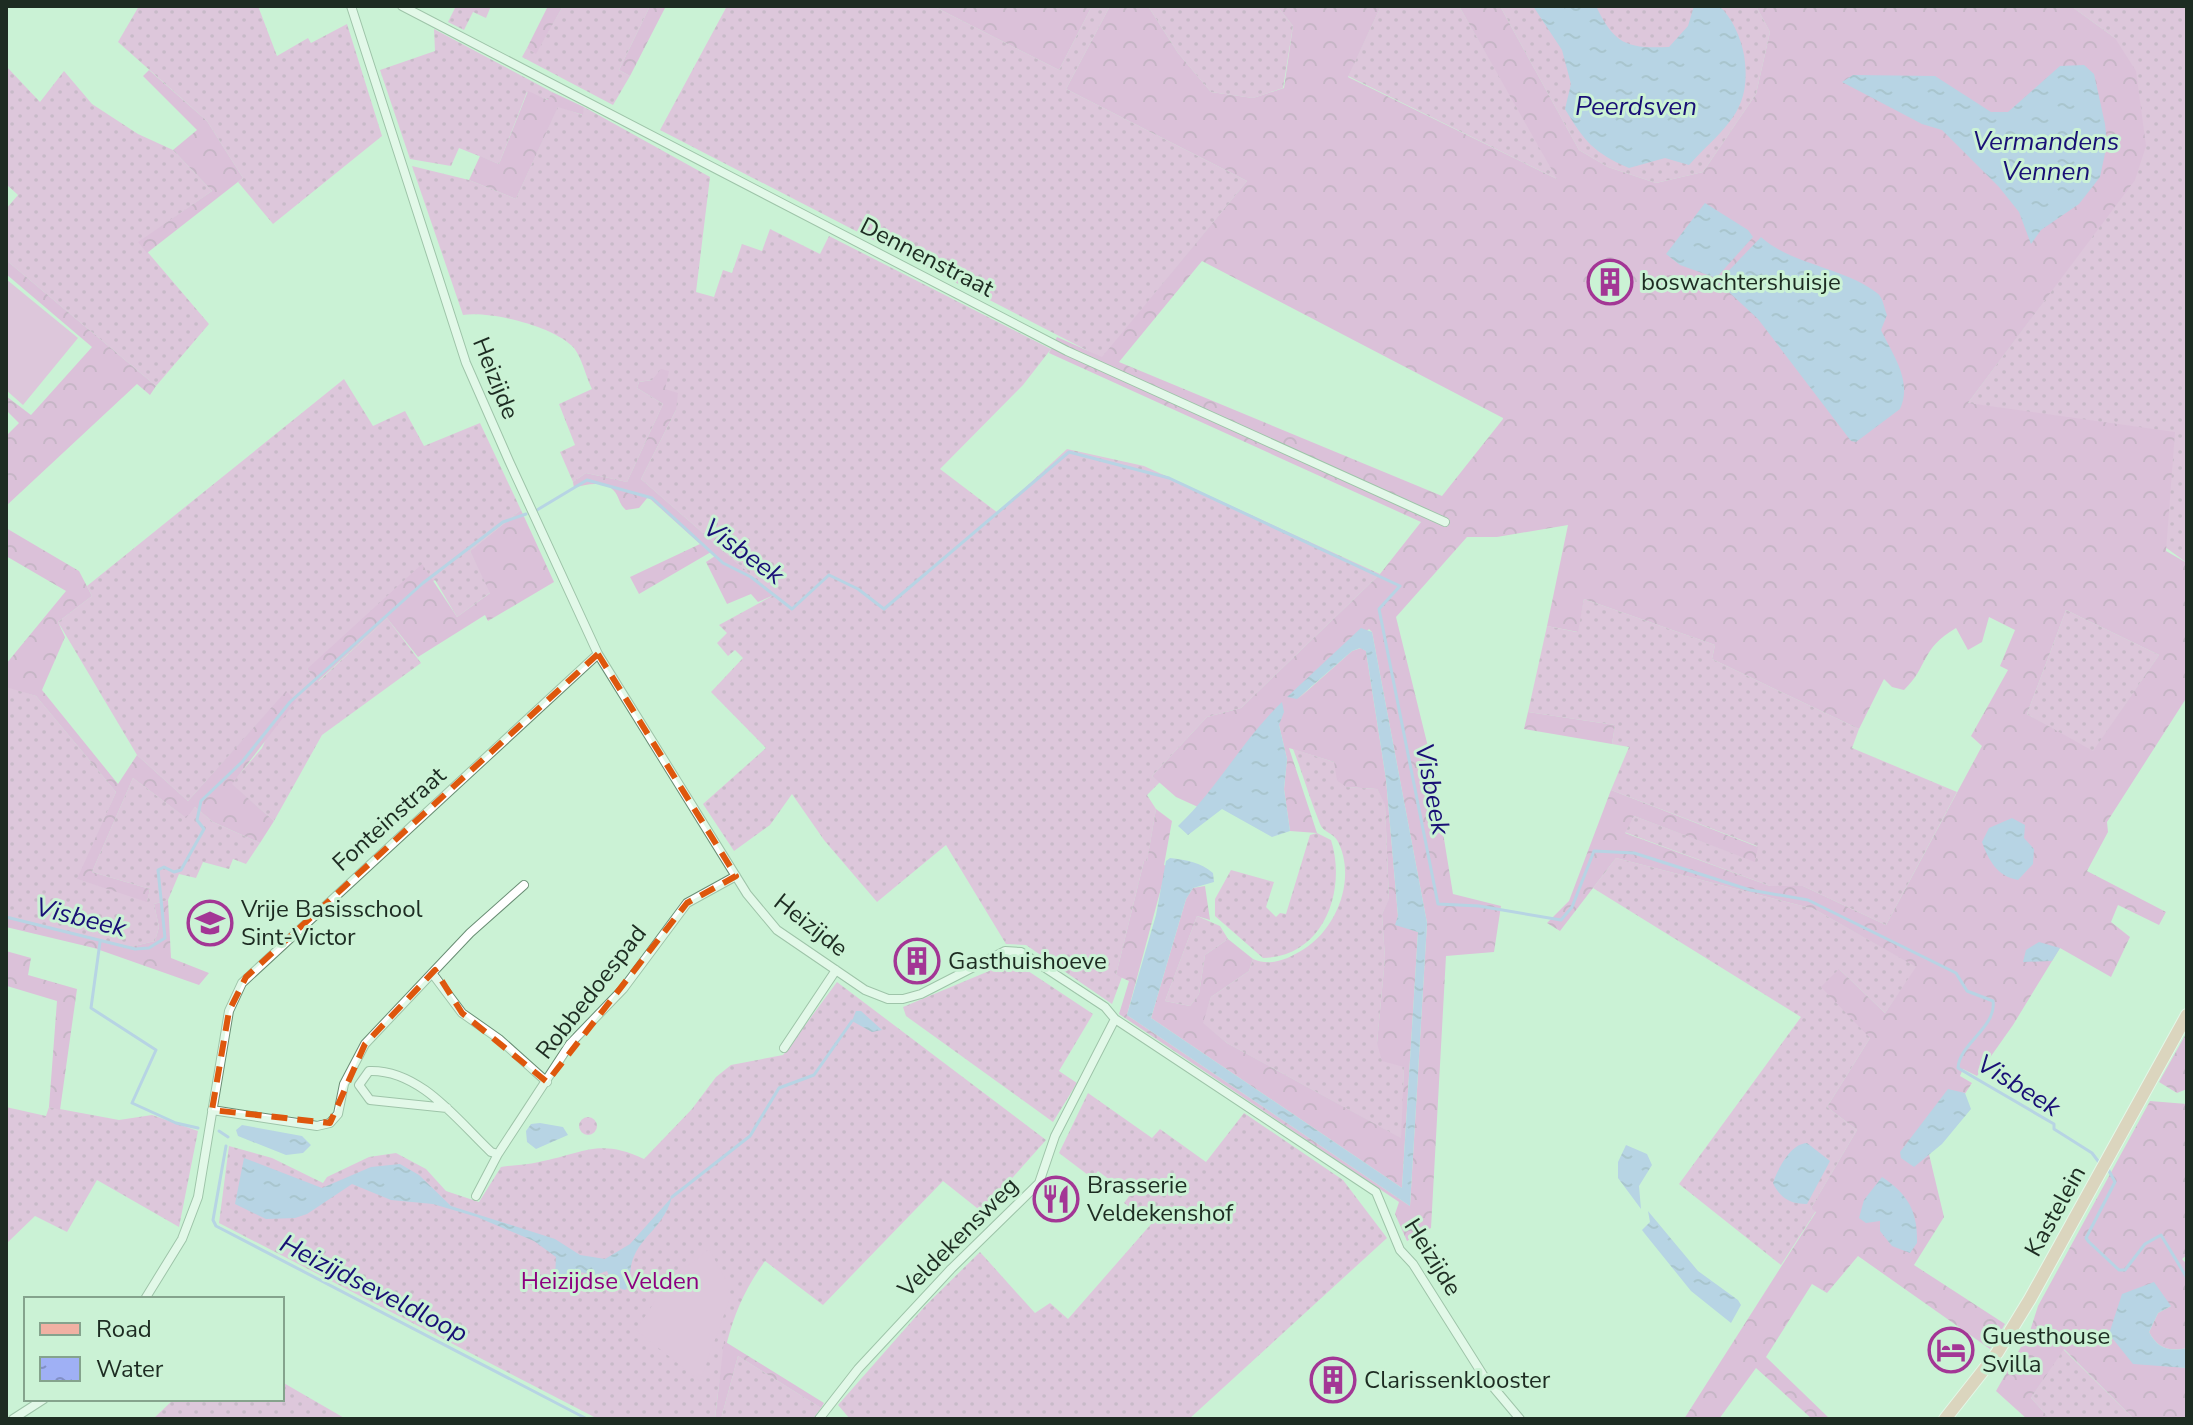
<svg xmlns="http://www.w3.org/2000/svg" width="2193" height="1425" viewBox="0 0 2193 1425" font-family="'Nunito Sans',sans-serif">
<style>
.grass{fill:url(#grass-dots)}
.forest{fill:url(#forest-crowns);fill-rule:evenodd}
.garden{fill:#f492e3}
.water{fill:url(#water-ripples)}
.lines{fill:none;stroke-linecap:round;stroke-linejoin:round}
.stream{stroke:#9fb0f5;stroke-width:3}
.minor-casing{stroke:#698d74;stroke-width:10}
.primary-casing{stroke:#fff;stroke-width:14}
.minor{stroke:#fff;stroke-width:8}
.primary{stroke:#f0b1a3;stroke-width:12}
.marked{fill:none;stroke:#de570d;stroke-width:6;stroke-dasharray:16 10;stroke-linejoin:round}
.labels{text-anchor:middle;stroke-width:6;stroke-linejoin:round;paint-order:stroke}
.street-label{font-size:24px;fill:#1d2c22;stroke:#cbf2d5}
.poi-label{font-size:24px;fill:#1d2c22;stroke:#cbf2d5;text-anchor:start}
.park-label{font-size:24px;fill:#8d007f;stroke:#cbf2d5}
.water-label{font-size:26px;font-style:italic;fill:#191076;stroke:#cbf2d5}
</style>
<defs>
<pattern id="grass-dots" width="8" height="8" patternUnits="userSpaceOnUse" patternTransform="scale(2)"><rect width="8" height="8" fill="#f492e3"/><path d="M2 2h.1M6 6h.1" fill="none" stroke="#c577b8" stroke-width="1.8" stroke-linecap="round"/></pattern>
<pattern id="forest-crowns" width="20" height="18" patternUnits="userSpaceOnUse" patternTransform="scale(2)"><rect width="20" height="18" fill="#f085de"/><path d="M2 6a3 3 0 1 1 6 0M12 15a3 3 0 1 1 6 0" fill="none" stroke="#c26db4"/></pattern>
<pattern id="water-ripples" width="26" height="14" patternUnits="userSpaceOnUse" patternTransform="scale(2)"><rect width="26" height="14" fill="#9fb0f5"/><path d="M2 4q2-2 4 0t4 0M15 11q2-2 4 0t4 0" fill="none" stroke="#818fc6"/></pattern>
</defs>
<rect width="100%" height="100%" fill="#cbf2d5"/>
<path class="grass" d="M139,6H258L277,56L308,38L311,43L347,24L382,136L273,224L238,182L243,178L207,121L118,42Z
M456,6H491L486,18L473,12L464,30L448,22Z
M563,6H650L619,70L630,76L613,105L522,57L527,48L536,53Z
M727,6H933L1059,70L1092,6H1110L1066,89L1247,181L1102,358L660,130Z
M1148,6H1277L1293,26L1283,88L1253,98L1211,92L1178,53Z
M1381,6H1459L1559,180L1348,76Z
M1500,6H1756L1770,32L1756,94L1703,172L1656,183L1608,167L1579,150Z
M2071,6H2187V563L1968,403L2134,180L2115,38Z
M434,29L552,92L549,100L527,92L499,164L459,148L451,166L410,159L380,70L435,51Z
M6,66L40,102L64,71L92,104L138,134L173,150L212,191L139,242L209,324L156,386L6,260V209L18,195L6,184Z
M558,106L582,115L584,107L710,177L696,292L714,297L723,270L732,273L742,244L762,251L770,229L820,254L829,236L1051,349L1023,385L940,469L998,513L1067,449L1144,466L1380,574L1241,708L1207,717L1152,776L1160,782L1147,795L1156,809L1147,862L1144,861L1116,975L1122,977L1112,1004L1026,945L1006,944L946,845L877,902L824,840L792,794L770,825L734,851L703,804L766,748L711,692L743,658L735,650L728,656L717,643L727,633L719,625L774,595L641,479L676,410L665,389L652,380L639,382L637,388L663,404L627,482L586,473L573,482L560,452L575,445L559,404L592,389C586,377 582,358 574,348C554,326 491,311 463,315L412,166L469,180L516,199Z
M344,379L373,426L405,411L424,446L480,423L521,510L470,551L491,592L457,617L435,580L307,669L319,681L387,618L421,663L322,735L274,821L231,784L262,748L286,692L188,801L137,755L58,622L92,596L87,586Z
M1584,599L1715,645L1712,659L1859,729L1852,748L1957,792L1886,925L1803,886H1770L1624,832L1634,816L1754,861L1757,846L1611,790L1629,747L1612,744L1615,725L1528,712L1547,626L1577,632Z
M2066,610L2159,655L2093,752L2027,714Z
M7,686L36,696L116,792L78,879L147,901L150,889L92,872L133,778L185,817L195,807L213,822L260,843L246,864L233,859L229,869L203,862L196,878L179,874L168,900L154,904L159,927L155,941L126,948L6,916Z
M1293,749L1334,762L1346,787L1377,789L1385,804L1389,900L1382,914L1385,958L1377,1043L1404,1066L1402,1139L1227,1043L1202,1023L1211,997L1249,971L1253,959C1271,967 1288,959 1304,949C1338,928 1357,876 1337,840C1333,833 1323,832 1320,824C1310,800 1303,774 1293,749Z
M1317,833L1331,840C1347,890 1324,957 1263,958L1215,916V899L1231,870L1274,882L1266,907L1276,917L1280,913L1286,914L1310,835Z
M1616,858L1814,909L1917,967L1885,1013L1839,969L1870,1038L1827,1107L1857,1130L1811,1208L1816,1211L1781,1265L1679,1184L1801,1017L1593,888Z
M1197,916L1220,926L1228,939L1205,955L1199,994L1190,1006L1165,1001Z
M1013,961L1093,1014L1059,1071L1077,1083L1053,1122L906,1016L903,1007Z
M837,982L1046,1140L982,1212L943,1181L823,1305L765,1261C728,1312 722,1357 715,1419H598L219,1223L229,1146L272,1158L323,1183L327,1177L369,1157L396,1153L426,1169L446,1191L479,1202L501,1167C514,1165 527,1165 539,1162C585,1153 599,1138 644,1159L692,1109L716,1077L731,1065L783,1055Z
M1088,1093L1152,1138L1160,1129L1206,1162L1244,1113L1343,1180L1387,1238L1189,1419H850L838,1405L926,1305L980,1252L1035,1313L1050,1303L1068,1319L1152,1223L1124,1203L1130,1195L1098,1171L1092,1178L1059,1153Z
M6,1107L46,1116L49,1107L119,1120L152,1115L198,1131L179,1227L97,1180L67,1232L35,1216L6,1244Z
M579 1126a9 9 0 1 1 18 0a9 9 0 1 1-18 0Z
M2063,1349L2134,1419H2050L2031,1398Z
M738,1356L821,1408L813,1419H721Z
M282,1382L346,1419H153L174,1399H282Z"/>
<path class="forest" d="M548,6H563L536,54L527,48Z
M650,6H666L630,76L619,70Z
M933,6H1092L1059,70Z
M1110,6H1148L1178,53L1211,92L1253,98L1284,88L1293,26L1277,6H1381L1348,77L1557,179L1459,6H1500L1579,150L1608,167L1656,183L1703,172L1756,94L1770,32L1756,6H2071L2115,38L2136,71L2146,146L2135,180L1968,403L2175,432L2166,551L2187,563V697L2107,822L2108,832L2087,871L2166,912L2159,925L2118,905L2111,922L2130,937L2111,977L2060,948L2013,1025L1977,1076L1963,1069L1960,1076L1972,1083L1928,1150L1944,1217L1914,1265L2005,1324L1990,1349L1858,1256L1827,1293L1812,1284L1766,1357L1830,1419H1812L1756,1368L1719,1419H1684L1816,1212L1811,1208L1857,1130L1827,1107L1870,1038L1821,987L1839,969L1885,1013L1916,967L1814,909L1616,858L1560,931L1547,923L1569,901L1611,790L1758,847L1755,862L1634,816L1625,833L1770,886H1803L1886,925L1982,746L1971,736L2008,670L2000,666L2015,630L1989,617L1982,642L1968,650L1956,628C1920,649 1929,666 1904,690L1892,687L1884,679L1859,729L1712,659L1715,645L1584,599L1578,632L1547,626L1568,525L1497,537H1467L1396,617L1431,759L1453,894L1501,906L1494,952L1446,956L1431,1228L1407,1241L1395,1214L1399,1202L1119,1014L1129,981L1116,975L1144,861H1147L1156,809L1172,821L1164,865L1167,866L1127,1015L1410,1206L1427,923L1372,632L1369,629L1298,699L1352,651L1361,648L1366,651L1386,779L1398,916L1396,924L1418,932L1402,1188L1151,1018L1186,899L1193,888L1205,886L1210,920L1197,916L1165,1001L1190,1006L1199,994L1205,955L1228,939L1253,959L1249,971L1211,997L1203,1023L1227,1043L1401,1138L1404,1067L1382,1061L1377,1043L1385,958L1382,914L1389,899L1385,805L1377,789L1346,787L1337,780L1334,762L1289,748L1317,833L1290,831L1284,789L1287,759L1279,725L1228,771L1198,807L1176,797L1152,776L1207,717L1241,708L1380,574L1421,522L1049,353L1057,337L1102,357L1247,181L1066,89ZM1202,261L1503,418V419L1442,496L1119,362ZM2066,610L2159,655L2093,751L2027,714Z
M149,70L207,121L243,178L147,253L138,242L212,191L173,150L197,130L143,76Z
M528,91L548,100L552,92L584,107L583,115L558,107L516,199L469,180L480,156L499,164Z
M6,260L156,386L150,395L137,384L6,506V436L19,423L6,410V396L31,415L92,347L6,274Z
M661,369L669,371L665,389L678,393L676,410L641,479L774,595L758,602L751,594L727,604L706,562L715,556L711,552L639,594L630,577L700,544L648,497L639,508L626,510C619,504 620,499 615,492C606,480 586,484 574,488L573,482L586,473L627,482L663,404L637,388L639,382L652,380Z
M521,510L554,582L488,621L485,615L418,657L387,618L318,681L307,669L422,564L457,617L490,593L470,551Z
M6,528L79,571L92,596L58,622L65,637L42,690L118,784L137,755L188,801L286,691L296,701L232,784L274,821L260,843L213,822L195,807L186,818L133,778L92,872L150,889L147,902L77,879L116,792L36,696L6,687V664L66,591L6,556Z
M1528,712L1615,725L1612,744L1524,729Z
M168,900L171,958L209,973L199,985L94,948L6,927V916L126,948L155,941L159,927L154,904Z
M6,951L31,958L28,975L77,989L60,1110L49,1107L57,1001L7,986Z
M2187,1032V1089L2177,1093L2159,1082Z
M2150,1101L2187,1104V1255L2182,1259L2187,1264V1348C2169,1352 2158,1349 2149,1332L2158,1313L2171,1306L2122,1294L2161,1365L2187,1368V1419H2134L2064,1349L2031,1398L2050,1419H2027L1996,1391L2030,1331L2038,1306Z
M724,1341L824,1403L821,1408L738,1356L721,1419H715Z"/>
<path class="garden" d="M6,279L78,338L23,405L6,390Z
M709,1249L726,1280L730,1298L700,1381L636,1330L669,1280Z"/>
<path class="water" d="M1533,6H1596C1614,44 1627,49 1669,47L1688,26L1694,6H1719C1732,17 1741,38 1744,55C1753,112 1724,127 1689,165L1665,158L1629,168C1594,153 1584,141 1565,109L1571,84L1562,50Z
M2084,65L2094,74L2105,124L2107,144L2100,177L2079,204L2041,230L2031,244L2019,212L1999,187L1942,130L1922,124L1842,82L1853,75L1935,76L1991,112H2008L2060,66Z
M1705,203L1748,230L1753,237L1716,278L1680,265L1666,254Z
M1761,237C1792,265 1843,267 1877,293C1883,297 1884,308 1887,315L1881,330C1892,354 1913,380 1900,409L1856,442L1851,441L1758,319L1718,282Z
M1361,628L1372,632L1427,923L1410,1206L1127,1015L1156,915L1166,861L1170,858C1187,860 1200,862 1213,873L1214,882L1193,888L1186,899L1151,1018L1402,1188L1418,932L1395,925L1398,916L1386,779L1366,651L1360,648L1352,651L1297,699L1287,697Z
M1282,702L1284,712L1279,725L1287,759L1284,789L1290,831L1272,837L1222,809L1188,835L1178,826C1218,788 1243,739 1282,702Z
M2012,818L2025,825L2024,838L2034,849L2033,864L2018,880C1997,876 1989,861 1982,842L1989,828Z
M2039,942L2060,948L2052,961L2023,962L2026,950Z
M856,1011H861L882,1030L872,1032L852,1021Z
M1948,1089L1965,1093L1971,1109L1942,1144L1914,1167L1901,1158L1900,1152Z
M540,1123L563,1127L568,1135L536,1149L527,1142L526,1131L531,1124Z
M242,1125L302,1136L311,1145L303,1153L286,1155L238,1136L236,1130Z
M1807,1143L1830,1161L1807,1204C1790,1204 1780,1198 1773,1183C1778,1169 1790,1144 1807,1143Z
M1626,1145L1647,1154L1652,1165L1639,1186L1641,1209L1618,1178V1162Z
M244,1158L322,1188L371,1167L400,1164L419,1175L451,1206L555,1239L580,1255L605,1259L630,1244L672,1197C662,1235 625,1241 631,1284L625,1290L614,1286L607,1271L595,1275L575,1271L566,1278H555L556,1257L534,1241L477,1217L433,1204L391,1200L352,1184L307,1214L295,1218L266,1219L235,1204Z
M1882,1177C1908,1194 1918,1212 1917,1243L1910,1253L1892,1246L1880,1231V1221L1866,1223L1859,1218L1864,1200Z
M1648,1211L1698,1271L1738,1300L1741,1305L1731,1323L1691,1291L1645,1234L1642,1230L1650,1222Z
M2154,1282L2171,1306L2158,1313L2149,1332C2158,1349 2169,1352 2187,1348V1368L2133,1364L2109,1334L2122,1294Z"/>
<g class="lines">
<path class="stream" d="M537,510L587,480L652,498L723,563L751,577L792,609L829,575L858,589L884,609L1069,452L1169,478L1400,586L1379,609L1438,904L1479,906L1561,920L1572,907L1594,851L1634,853L1750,890L1808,900L1956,973L1967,991L1993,1001C1997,1027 1959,1044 1958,1068L2054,1124V1129L2092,1153L2101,1165
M6,917L135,949L149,948L165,938L158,870L164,867L174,872L181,870L204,829L197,820L201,801L242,762L290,702L423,583L503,522L526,514
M100,942L91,1008L156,1050L132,1103L176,1123L198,1128
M219,1131L228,1137
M226,1146L213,1220L216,1226L587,1419
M2108,1169L2115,1182L2086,1238L2089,1242L2119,1270H2125L2145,1244L2161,1235L2187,1278
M672,1197L750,1136L779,1088L814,1075L852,1021"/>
<g class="minor-casing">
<path id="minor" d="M351,6L466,363L509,461L598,654L747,894L777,930L865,990L888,999H903L921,994L1005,951L1021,952L1105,1007L1115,1019L1376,1192L1400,1250L1413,1264L1483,1375L1520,1419
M402,6L1067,351L1445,522
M432,973L462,1013L499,1039L547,1082
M784,1048L836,970
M447,1108L370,1100L359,1085L369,1071C420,1069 458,1121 491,1152L498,1154
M212,1110L317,1126L330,1123L338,1114L344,1084L365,1044L470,933L524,885
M476,1196L498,1154L570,1044L623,989L687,903L736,876
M145,1299L182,1239L198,1197L229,1011L242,983L598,654
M13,1419L44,1399
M819,1419L858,1369L951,1269L1039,1183L1055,1136L1115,1019"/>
</g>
<g class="primary-casing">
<path id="primary" d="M1945,1419L1997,1353L2030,1299L2187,1015"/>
</g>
<use href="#minor" class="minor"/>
<use href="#primary" class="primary"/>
</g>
<path d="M0 0H2193V1425H0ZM598,654L736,876L687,903L547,1082L462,1013L435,970L365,1044L330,1123L212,1110L229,1011L246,977Z" fill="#cbf2d5" fill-opacity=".55" fill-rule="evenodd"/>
<path class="marked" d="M598,654L736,876L687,903L547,1082L462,1013L435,970L365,1044L330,1123L212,1110L229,1011L246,977Z"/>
<defs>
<g id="building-ring" transform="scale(2.3)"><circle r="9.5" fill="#cbf2d5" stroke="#a33695" stroke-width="1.5"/><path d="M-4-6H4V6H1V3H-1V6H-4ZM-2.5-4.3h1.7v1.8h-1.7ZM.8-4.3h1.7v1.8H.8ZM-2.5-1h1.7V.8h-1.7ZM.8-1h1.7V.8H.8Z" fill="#a33695"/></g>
<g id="school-ring" transform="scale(2.3)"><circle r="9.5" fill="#cbf2d5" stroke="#a33695" stroke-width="1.5"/><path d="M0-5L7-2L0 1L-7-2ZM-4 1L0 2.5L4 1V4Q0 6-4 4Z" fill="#a33695"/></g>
<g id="restaurant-ring" transform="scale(2.3)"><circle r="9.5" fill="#cbf2d5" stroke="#a33695" stroke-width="1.5"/><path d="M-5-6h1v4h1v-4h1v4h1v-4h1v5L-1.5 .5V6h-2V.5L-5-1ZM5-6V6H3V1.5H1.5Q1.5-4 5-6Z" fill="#a33695"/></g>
<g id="hotel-ring" transform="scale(2.3)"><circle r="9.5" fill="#cbf2d5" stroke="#a33695" stroke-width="1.5"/><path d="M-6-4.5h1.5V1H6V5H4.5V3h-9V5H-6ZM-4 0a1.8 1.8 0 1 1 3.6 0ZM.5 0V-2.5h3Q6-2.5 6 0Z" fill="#a33695"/></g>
</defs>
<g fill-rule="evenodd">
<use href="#building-ring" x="1610" y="282"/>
<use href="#school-ring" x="210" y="923"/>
<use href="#building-ring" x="917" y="961"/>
<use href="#restaurant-ring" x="1056" y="1199"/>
<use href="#hotel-ring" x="1951" y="1350"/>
<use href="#building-ring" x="1333" y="1380"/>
</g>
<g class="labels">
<g class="street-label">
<text transform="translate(927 257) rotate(27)" y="8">Dennenstraat</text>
<text transform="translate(496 378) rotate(68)" y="8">Heizijde</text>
<text transform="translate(389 819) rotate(-42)" y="8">Fonteinstraat</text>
<text transform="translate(811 925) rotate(38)" y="8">Heizijde</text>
<text transform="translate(591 992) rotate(-52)" y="8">Robbedoespad</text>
<text transform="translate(2055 1211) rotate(-61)" y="8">Kastelein</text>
<text transform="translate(958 1237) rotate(-45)" y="8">Veldekensweg</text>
<text transform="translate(1433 1257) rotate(58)" y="8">Heizijde</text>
</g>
<g class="poi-label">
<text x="1641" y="290">boswachtershuisje</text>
<text x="241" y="917">Vrije Basisschool<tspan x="241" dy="28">Sint-Victor</tspan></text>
<text x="948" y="969">Gasthuishoeve</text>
<text x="1087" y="1193">Brasserie<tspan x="1087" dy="28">Veldekenshof</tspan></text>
<text x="1982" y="1344">Guesthouse<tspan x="1982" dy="28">Svilla</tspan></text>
<text x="1364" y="1388">Clarissenklooster</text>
</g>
<g class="park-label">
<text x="610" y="1289">Heizijdse Velden</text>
</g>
<g class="water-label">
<text x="1636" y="115">Peerdsven</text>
<text x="2046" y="150">Vermandens<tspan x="2046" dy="30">Vennen</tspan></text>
<text transform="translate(744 551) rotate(36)" y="9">Visbeek</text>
<text transform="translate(1433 789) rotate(79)" y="9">Visbeek</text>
<text transform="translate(81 917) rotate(14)" y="9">Visbeek</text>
<text transform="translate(2019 1085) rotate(32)" y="9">Visbeek</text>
<text transform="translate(374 1288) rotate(27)" y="9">Heizijdseveldloop</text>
</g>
</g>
<rect width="2193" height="1425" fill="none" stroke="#1d2c22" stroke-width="16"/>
<rect x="24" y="1297" width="260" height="104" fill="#cbf2d5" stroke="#85a38d" stroke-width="2"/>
<rect x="40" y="1323" width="40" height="12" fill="#f0b1a3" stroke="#85a38d" stroke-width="2"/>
<text x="96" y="1337" font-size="24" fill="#1d2c22">Road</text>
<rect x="40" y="1357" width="40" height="24" fill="url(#water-ripples)" stroke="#85a38d" stroke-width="2"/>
<text x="96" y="1377" font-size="24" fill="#1d2c22">Water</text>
</svg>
